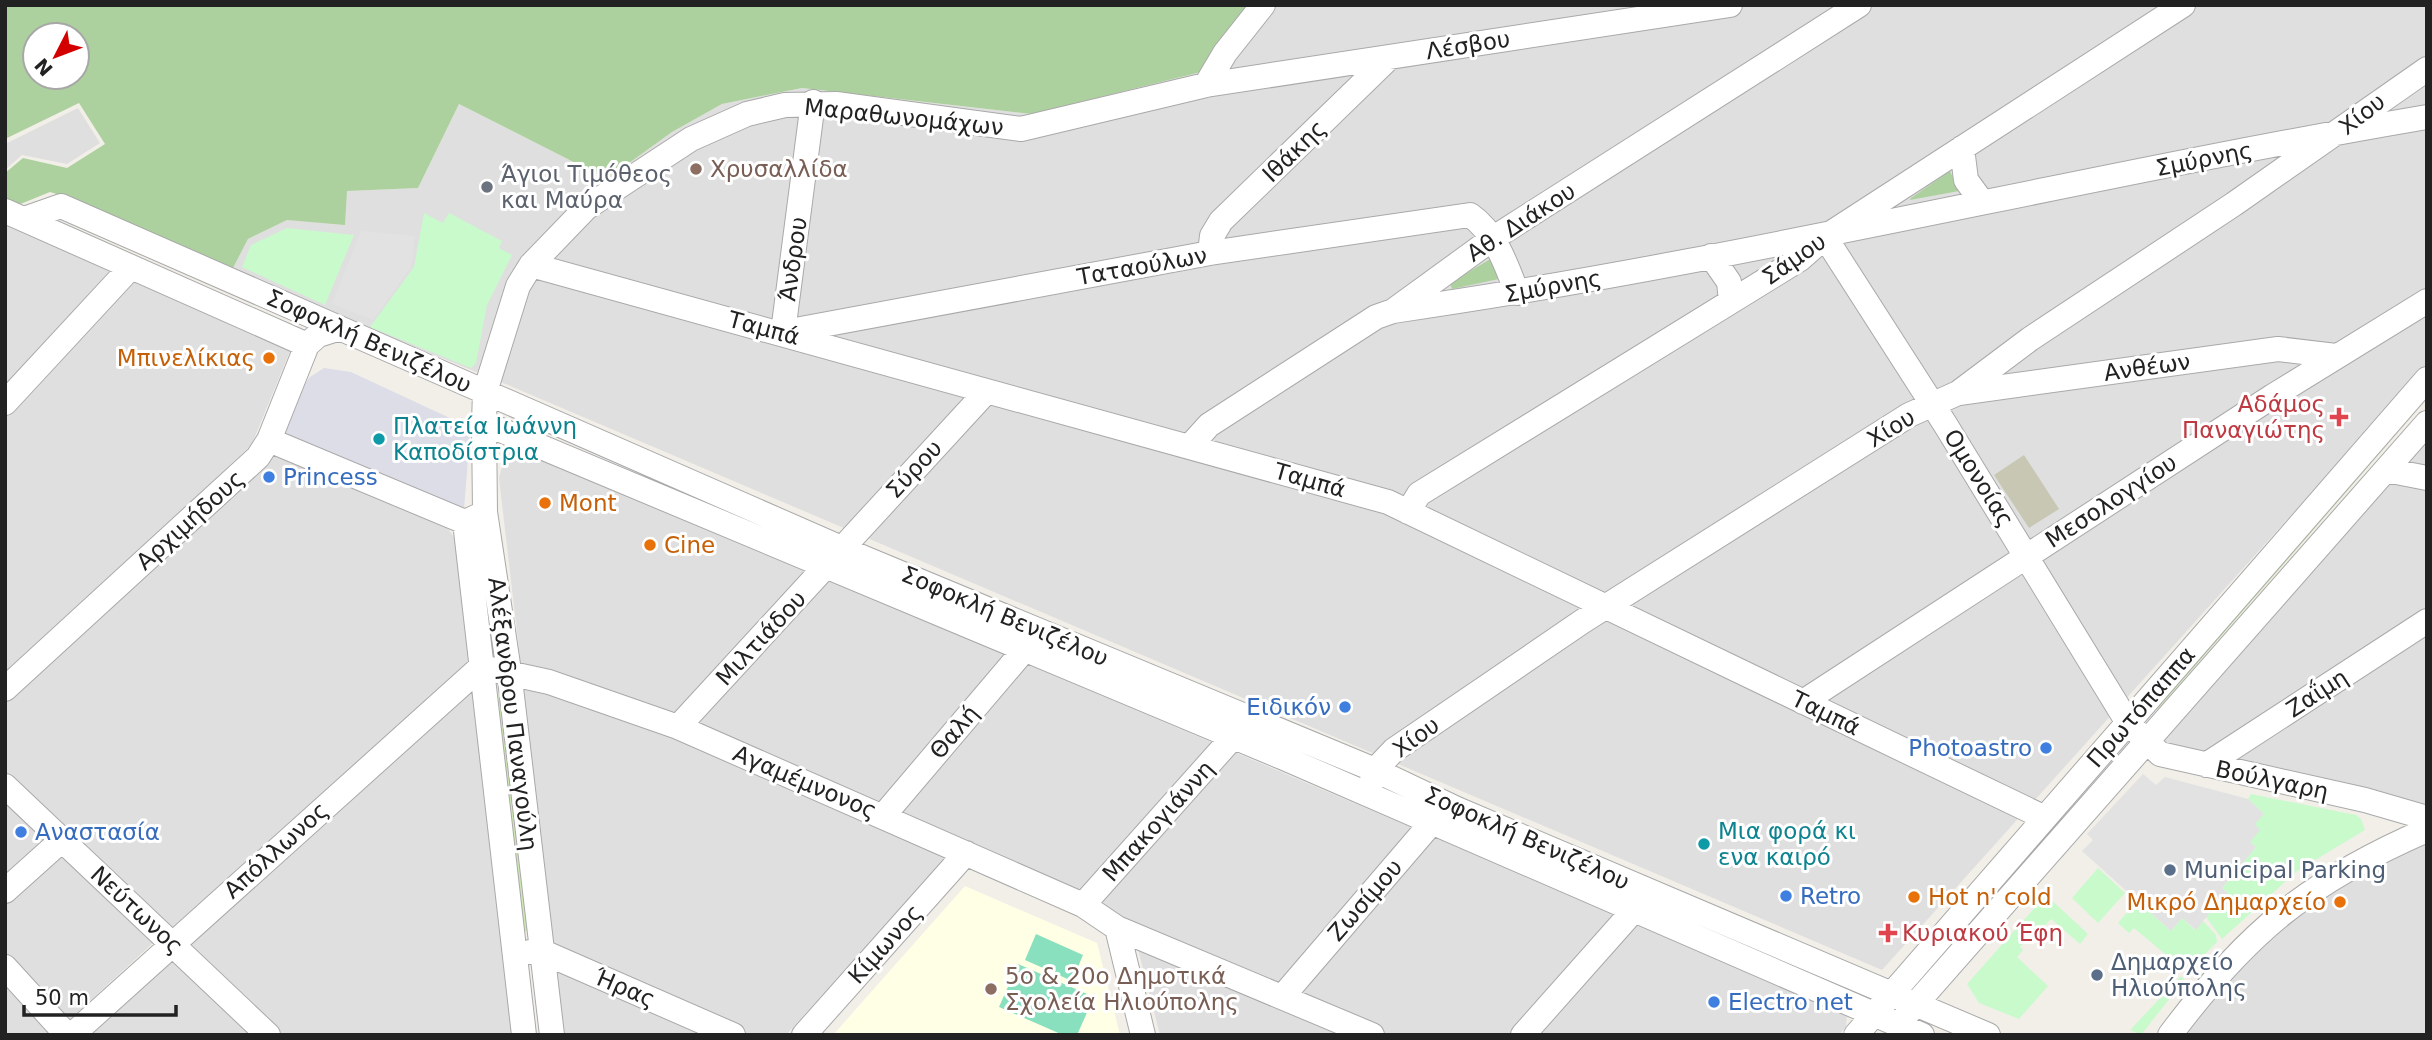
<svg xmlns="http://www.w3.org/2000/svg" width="2432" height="1040" viewBox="0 0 2432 1040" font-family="'DejaVu Sans',sans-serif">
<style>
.residential{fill:#e0dfdf}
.education{fill:#ffffe5}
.construction{fill:#c7c7b4}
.grass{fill:#cdebb0}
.forest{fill:#add19e;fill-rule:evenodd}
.park{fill:#c8facc}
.pitch{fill:#88e0be}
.parking{fill:#e2e2e2}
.plaza{fill:#dddde8}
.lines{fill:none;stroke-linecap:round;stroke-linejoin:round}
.minor-casing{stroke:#a9a9a9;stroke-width:26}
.minor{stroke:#fff;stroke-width:24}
.education-dot{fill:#8d6e63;stroke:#fff;stroke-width:2.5}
.worship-dot{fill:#6b7280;stroke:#fff;stroke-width:2.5}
.food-dot{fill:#e8710a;stroke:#fff;stroke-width:2.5}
.health-dot{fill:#e0444e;stroke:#fff;stroke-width:2.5}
.culture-dot{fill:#0f9aa8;stroke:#fff;stroke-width:2.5}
.shop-dot{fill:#3f7fe0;stroke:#fff;stroke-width:2.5}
.service-dot{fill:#5c6f8a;stroke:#fff;stroke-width:2.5}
.labels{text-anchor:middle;stroke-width:6;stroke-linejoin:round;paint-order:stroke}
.street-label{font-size:23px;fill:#222;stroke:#fff}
.education-label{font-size:23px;fill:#785e54;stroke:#fff;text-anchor:start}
.worship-label{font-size:23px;fill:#5b616d;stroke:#fff;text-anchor:start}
.food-label{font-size:23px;fill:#c56008;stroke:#fff;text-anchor:start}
.health-label{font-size:23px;fill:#be3a42;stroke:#fff;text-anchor:end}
.culture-label{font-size:23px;fill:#0d838f;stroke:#fff;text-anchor:start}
.shop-label{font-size:23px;fill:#366cbe;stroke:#fff;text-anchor:start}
.service-label{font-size:23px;fill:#4e5e75;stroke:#fff;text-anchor:start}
</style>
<rect width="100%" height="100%" fill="#f2efe9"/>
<path class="residential" d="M1252,5H2427V364L1882,970L508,385L314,306L233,268L248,239L287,220L345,224L346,191L418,188L459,104L607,179L672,132L722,104L802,88L1032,114L1205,71Z
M78,108L100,143L67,164L22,155L5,170V144Z
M5,225L290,351L252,444L5,678Z
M2427,433V804L2156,745Z
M523,449L1847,1013L1846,1027L1839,1035H1160L1131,922L958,846L786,1035H564L499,478L505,455Z
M277,454L448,529L459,544L514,1035H85L171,957L154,942L53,1035H5V697Z
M2427,840V1035H2181L2216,992L2316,894Z"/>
<path class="education" d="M965,886L1097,943L1120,1035H833Z"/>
<path class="construction" d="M2024,455L2059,509L2029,528L1994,475Z"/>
<path class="grass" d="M2427,399L2158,709L2156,708Z
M498,695H500L528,932L523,930Z"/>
<path class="forest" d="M5,5H1252L1205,71L1032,114L802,88L722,104L672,132L607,179L459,104L418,188L347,191L345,225L287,220L248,239L233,268L80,201L50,192L18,205L5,199V173L23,158L67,168L105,144L79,103L5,139ZM35,35H77V77H35Z
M1950,171L1959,191L1910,200L1911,198Z
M1492,258L1499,279L1452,289L1450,283Z"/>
<path class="park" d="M424,213L443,223L449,213L502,241L499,248L512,255L487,305L476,363L471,368L370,327L414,267Z
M287,228L354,235L325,305L242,267L251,245Z
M2251,794L2356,815L2361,819L2365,830L2297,871L2222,939L2206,917L2220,901L2234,899L2222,888L2256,847L2250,842L2254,824L2264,814L2248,799Z
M2098,868L2125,893L2098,923L2072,898Z
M2046,895L2088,934L2080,944L2051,919L2043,928L2040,925L2020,947L2023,950L2017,957L2048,986L2019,1019L1979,1003L1967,984Z
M2137,901L2171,931L2182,918L2195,930L2203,921L2216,935L2217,942L2189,970L2174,957L2171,959L2134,928L2129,933L2118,923Z
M2181,976L2184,980L2141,1035L2130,1030Z"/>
<path class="pitch" d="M1036,934L1083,955L1072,981L1025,960Z
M1018,964L1094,997L1077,1035H1063L999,1007Z"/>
<path class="parking" d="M361,231L415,236L411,267L373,320L332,304Z
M2143,774L2156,785L2165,777L2248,799L2264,814L2255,824L2260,830L2250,842L2256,847L2222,888L2234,899L2226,908L2219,901L2196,930L2182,918L2171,931L2082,851L2093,840L2087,834Z"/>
<path class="plaza" d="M324,368L351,372L467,426L470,434L464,510L285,434L284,428L301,389L310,377Z"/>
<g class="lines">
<g class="minor-casing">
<path id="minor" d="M1206,85L1225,53L1263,5
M1962,148L1966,180L1982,202
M5,211L307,345
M24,219L61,206L864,558L1375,770L1457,809L1988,1035
M1825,237L1945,424L2128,723L2160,754L2365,800L2427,818
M1210,253L1212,236L1221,221L1390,57
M1711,256L1729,282L1731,301
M531,265L1388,502L2043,817
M1393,311C1740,261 2081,176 2427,117
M790,331L1210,253L1470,215C1495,232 1507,266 1517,293
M783,332L813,102
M1959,393L2278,349L2336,356
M5,403L131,267
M484,423L1284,758L1922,1035
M269,440L465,522L478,516
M1190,446L1209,425L1376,317L1393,311L1492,239L1859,5
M2386,470L2427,478
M1408,512L1419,494L1800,259L1825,237L2183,5
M465,522L524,1035
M481,667L549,682L678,727L1083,905L1117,928L1372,1035
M5,689L258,457L269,440L307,345L318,335L337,329
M1803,702L2273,396L2427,301
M678,727L986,392
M2206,765L2427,621
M1371,784L1375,770L1394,750L1583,621L1909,415L1958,393L2030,339L2234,204L2427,69
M5,786L268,1035
M884,815L1025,649
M5,891L63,839
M1083,905L1233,737
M1117,928L1143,1035
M530,952H543L733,1035
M5,967L67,1035
M1283,996L1440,813
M1907,1014L2427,423
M72,1035L481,667
M552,1035L509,671L485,512L484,423L485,392L518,286L531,265L586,208L691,139L747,114L785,105L836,104L1021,129L1206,85L1730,5
M804,1035L966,853
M1523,1035L1634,910
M1856,1035L2427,379
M2170,1035C2247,932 2309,881 2427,830"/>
</g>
<use href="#minor" class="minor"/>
</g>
<g class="education-dot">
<circle cx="696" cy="169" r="7"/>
<circle cx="991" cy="989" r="7"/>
</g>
<circle class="worship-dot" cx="487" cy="187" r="7"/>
<g class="food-dot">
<circle cx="269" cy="358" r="7"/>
<circle cx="545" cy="503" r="7"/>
<circle cx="650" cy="545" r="7"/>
<circle cx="1914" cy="897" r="7"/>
<circle cx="2340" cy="902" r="7"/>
</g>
<g class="health-dot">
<path d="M2335.5 406.5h7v7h7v7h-7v7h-7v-7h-7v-7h7z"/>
<path d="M1884.5 922.5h7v7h7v7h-7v7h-7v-7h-7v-7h7z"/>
</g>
<g class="culture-dot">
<circle cx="379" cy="439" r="7"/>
<circle cx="1704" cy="844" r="7"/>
</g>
<g class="shop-dot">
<circle cx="269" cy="477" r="7"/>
<circle cx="1345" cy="707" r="7"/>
<circle cx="2046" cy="748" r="7"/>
<circle cx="21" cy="832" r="7"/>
<circle cx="1786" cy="896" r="7"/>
<circle cx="1714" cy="1002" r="7"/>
</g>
<g class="service-dot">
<circle cx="2170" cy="870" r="7"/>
<circle cx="2097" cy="975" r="7"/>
</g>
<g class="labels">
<g class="street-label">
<text transform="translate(1468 45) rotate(-9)" y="8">Λέσβου</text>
<text transform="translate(2362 114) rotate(-38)" y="8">Χίου</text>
<text transform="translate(904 117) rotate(6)" y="8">Μαραθωνομάχων</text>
<text transform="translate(1294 151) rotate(-44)" y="8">Ιθάκης</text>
<text transform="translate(2204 159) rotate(-11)" y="8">Σμύρνης</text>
<text transform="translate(1521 222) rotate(-33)" y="8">Αθ. Διάκου</text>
<text transform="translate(793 259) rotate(-82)" y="8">Άνδρου</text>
<text transform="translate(1794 259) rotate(-35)" y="8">Σάμου</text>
<text transform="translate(1142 266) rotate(-10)" y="8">Ταταούλων</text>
<text transform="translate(1553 286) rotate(-10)" y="8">Σμύρνης</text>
<text transform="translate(764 328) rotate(15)" y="8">Ταμπά</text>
<text transform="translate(369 341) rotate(24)" y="8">Σοφοκλή Βενιζέλου</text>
<text transform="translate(2147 367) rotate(-8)" y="8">Ανθέων</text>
<text transform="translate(1891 428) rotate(-31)" y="8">Χίου</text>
<text transform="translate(914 469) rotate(-47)" y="8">Σύρου</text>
<text transform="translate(1979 478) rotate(58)" y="8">Ομονοίας</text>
<text transform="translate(1310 480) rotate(16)" y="8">Ταμπά</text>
<text transform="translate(2111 501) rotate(-33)" y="8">Μεσολογγίου</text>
<text transform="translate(190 520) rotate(-42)" y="8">Αρχιμήδους</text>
<text transform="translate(1005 616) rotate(23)" y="8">Σοφοκλή Βενιζέλου</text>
<text transform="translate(761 638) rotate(-47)" y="8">Μιλτιάδου</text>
<text transform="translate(2317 693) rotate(-33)" y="8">Ζαΐμη</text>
<text transform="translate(2141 707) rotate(-49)" y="8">Πρωτόπαππα</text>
<text transform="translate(1826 713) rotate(26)" y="8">Ταμπά</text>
<text transform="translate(513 714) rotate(83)" y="8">Αλέξανδρου Παναγούλη</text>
<text transform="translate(954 732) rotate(-50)" y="8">Θαλή</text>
<text transform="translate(1416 737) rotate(-36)" y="8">Χίου</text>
<text transform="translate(2272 780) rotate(12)" y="8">Βούλγαρη</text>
<text transform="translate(805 782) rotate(23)" y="8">Αγαμέμνονος</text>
<text transform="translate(1158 821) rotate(-48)" y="8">Μπακογιάννη</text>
<text transform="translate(1527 838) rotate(24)" y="8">Σοφοκλή Βενιζέλου</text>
<text transform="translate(276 850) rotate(-42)" y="8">Απόλλωνος</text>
<text transform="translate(1365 900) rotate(-49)" y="8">Ζωσίμου</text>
<text transform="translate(137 910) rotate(43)" y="8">Νεύτωνος</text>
<text transform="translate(885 944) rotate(-48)" y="8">Κίμωνος</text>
<text transform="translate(625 988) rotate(23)" y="8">Ήρας</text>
</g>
<g class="education-label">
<text x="710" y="177">Χρυσαλλίδα</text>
<text x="1005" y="984">5ο &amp; 20ο Δημοτικά<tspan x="1005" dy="26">Σχολεία Ηλιούπολης</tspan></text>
</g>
<g class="worship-label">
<text x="501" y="182">Άγιοι Τιμόθεος<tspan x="501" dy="26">και Μαύρα</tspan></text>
</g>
<g class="food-label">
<text x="255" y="366" text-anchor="end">Μπινελίκιας</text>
<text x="559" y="511">Mont</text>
<text x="664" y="553">Cine</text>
<text x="1928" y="905">Hot n' cold</text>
<text x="2326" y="910" text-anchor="end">Μικρό Δημαρχείο</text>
</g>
<g class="health-label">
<text x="2325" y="412">Αδάμος<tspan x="2325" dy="26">Παναγιώτης</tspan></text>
<text x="1902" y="941" text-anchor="start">Κυριακού Έφη</text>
</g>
<g class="culture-label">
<text x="393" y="434">Πλατεία Ιωάννη<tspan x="393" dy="26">Καποδίστρια</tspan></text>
<text x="1718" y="839">Μια φορά κι<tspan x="1718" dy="26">ενα καιρό</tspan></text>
</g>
<g class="shop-label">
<text x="283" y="485">Princess</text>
<text x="1331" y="715" text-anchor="end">Ειδικόν</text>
<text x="2032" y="756" text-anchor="end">Photoastro</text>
<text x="35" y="840">Αναστασία</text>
<text x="1800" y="904">Retro</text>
<text x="1728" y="1010">Electro net</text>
</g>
<g class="service-label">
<text x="2184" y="878">Municipal Parking</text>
<text x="2111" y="970">Δημαρχείο<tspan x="2111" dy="26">Ηλιούπολης</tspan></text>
</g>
</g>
<rect width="2432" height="1040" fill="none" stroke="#222222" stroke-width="14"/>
<g transform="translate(56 56) rotate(228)"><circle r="33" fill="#ffffff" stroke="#a7a7a7" stroke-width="2"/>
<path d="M0-5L12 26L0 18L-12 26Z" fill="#d40000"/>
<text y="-10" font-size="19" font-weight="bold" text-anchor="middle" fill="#222222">N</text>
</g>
<path d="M24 1005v10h152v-10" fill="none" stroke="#222222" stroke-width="3.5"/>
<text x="35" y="1005" font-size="21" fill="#222222" stroke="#ffffff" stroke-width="5" paint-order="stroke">50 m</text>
</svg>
